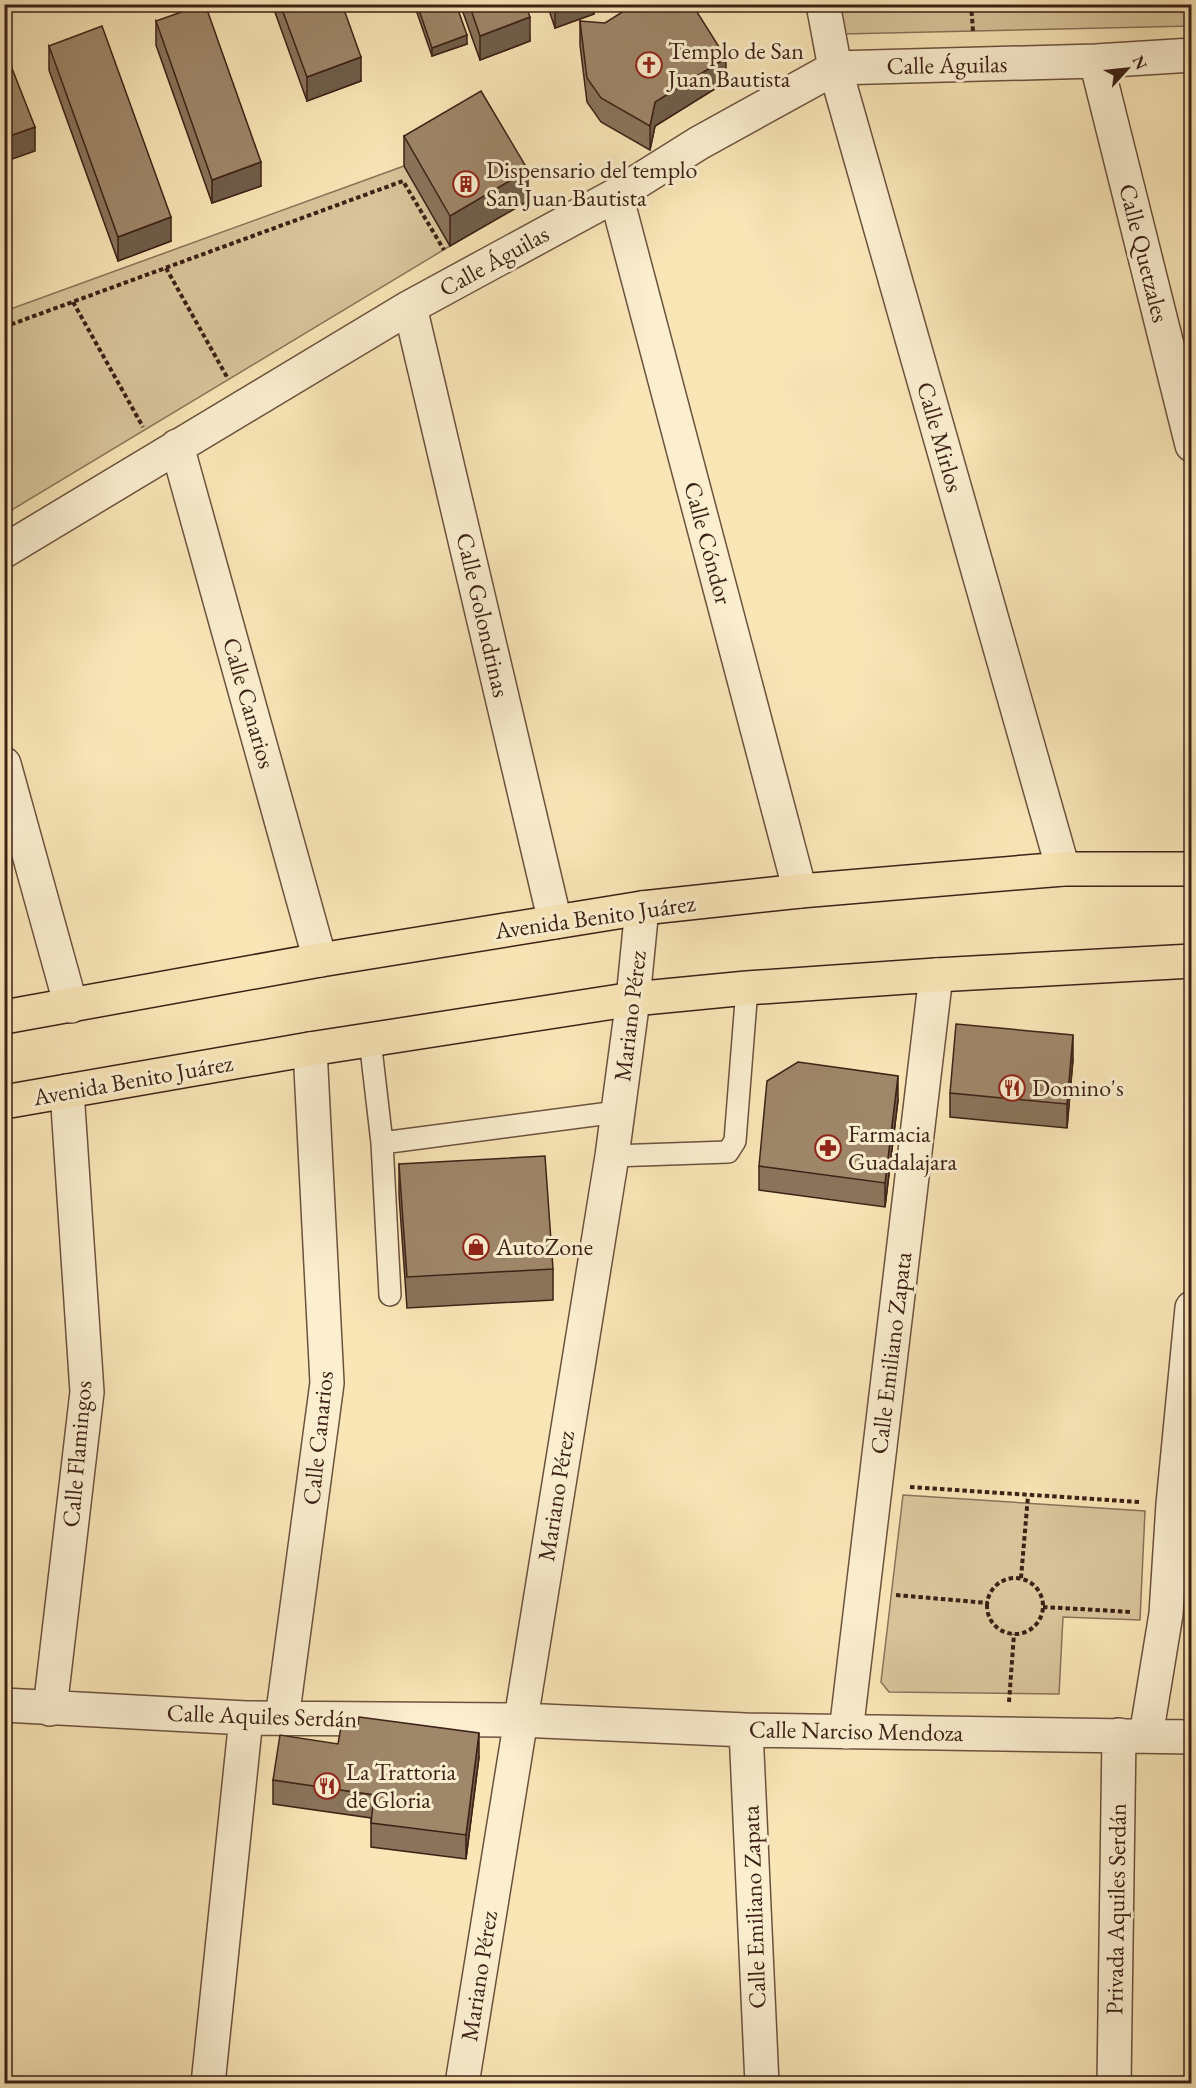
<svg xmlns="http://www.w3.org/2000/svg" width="1196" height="2088" viewBox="0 0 1196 2088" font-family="'EB Garamond',serif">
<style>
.green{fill:#d9c59c;stroke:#8b7359;stroke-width:1.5}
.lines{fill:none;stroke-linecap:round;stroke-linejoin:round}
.service-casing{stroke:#6c523e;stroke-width:24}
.minor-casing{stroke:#6c523e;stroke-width:36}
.primary-casing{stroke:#3d2116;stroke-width:36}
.path{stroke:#3d2116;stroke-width:4;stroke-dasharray:4.5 3;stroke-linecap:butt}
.service{stroke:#fbefd0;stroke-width:21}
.minor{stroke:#fbefd0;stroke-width:33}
.primary{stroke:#f9e6b7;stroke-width:33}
.wall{fill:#89745b;stroke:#3d2116;stroke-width:1.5}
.shaded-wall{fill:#6f5e4a;stroke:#3d2116;stroke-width:1.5}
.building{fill:#9f876a;stroke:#3d2116;stroke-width:1.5}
.labels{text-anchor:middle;stroke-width:6;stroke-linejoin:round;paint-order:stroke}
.poi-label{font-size:24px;fill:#3d2116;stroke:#fbefd0;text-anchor:start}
.street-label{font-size:24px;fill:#3d2116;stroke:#fbefd0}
</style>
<rect width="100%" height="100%" fill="#f9e6b7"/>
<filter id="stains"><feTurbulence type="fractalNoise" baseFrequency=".00333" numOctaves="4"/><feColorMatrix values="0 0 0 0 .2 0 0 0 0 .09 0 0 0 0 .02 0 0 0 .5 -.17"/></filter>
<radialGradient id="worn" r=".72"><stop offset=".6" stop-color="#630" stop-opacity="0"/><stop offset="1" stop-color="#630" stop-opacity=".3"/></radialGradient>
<path class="green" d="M837,5H1191V26L843,34Z
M404,166L450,246L5,514V311Z
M903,1495L1145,1511L1140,1620L1063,1617L1059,1694L889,1692L881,1682Z"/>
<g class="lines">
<g class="service-casing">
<path id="service" d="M370,1040L382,1143
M612,1156L728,1152L735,1141L747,988
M390,1295L382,1143L617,1112"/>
</g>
<g class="minor-casing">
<path id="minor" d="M823,4L835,68L1063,869
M1096,61L1192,445
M616,195L800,891
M410,307L555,922
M177,446L320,960
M4,551L410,307L616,195L699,143L835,68L1096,61L1192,55
M4,764L71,1006
M4,1705L246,1718L520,1720L746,1730L1192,1737
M50,1709L87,1392L67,1091
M282,1719L327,1383L310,1049
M746,1730L762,2084
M846,1732L936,975
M1146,1736L1166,1614L1173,1504L1192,1308
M208,2084L246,1718
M462,2084L612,1156L633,999L642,908
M1114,2084L1119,1735"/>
</g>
<g class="primary-casing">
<path id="primary" d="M4,1017L320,960L642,908L800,891L1063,869H1192
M4,1102L310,1049L633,999L747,988L936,975L1192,961"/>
</g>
<path class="path" d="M971,4L973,31
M166,268L227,377
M73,302L143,427
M4,327L403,181L444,250
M910,1487L1139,1502
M1021,1578L1028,1496
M987 1606a28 28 0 1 1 56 0a28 28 0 1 1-56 0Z
M896,1595L988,1603
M1043,1607L1132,1612
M1009,1702L1014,1634"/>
<use href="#service" class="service"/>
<use href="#minor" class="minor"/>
<use href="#primary" class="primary"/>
</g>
<path class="wall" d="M272,4H342L361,81L307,101Z
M414,4H456L467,44L432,56Z
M460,4H525L530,41L480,60Z
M547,4H594V14L555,28Z
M156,21L261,186L212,203L156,45Z
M580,21L726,82L655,126L650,150L601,122L587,102L580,45Z
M49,46L171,241L118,261L49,70Z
M404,136L528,201L450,246L404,166Z
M1073,1059L1067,1128L950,1117V1093Z
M898,1100L885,1207L759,1190V1166Z
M399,1164L553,1269V1300L407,1308L399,1195Z
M338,1744L479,1757L466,1859L371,1847V1818L273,1804V1780Z"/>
<path class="shaded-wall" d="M555,4H594V14L555,28Z
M530,17V41L480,60V36Z
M467,35V44L432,56V48Z
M361,57V81L307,101V77Z
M726,58V82L655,126L650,150V126L655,102Z
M35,127V151L4,162V138Z
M261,162V186L212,203V180Z
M528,170V201L450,246V216Z
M171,217V241L118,261V237Z
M1073,1035V1059L1067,1128V1104Z
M898,1076V1100L885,1207V1183Z
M479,1733V1757L466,1859V1835Z"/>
<path class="building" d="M204,4H205L261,162L212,180L156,21Z
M280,4H342L361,57L307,77Z
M417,4H456L467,35L432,48Z
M469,4H525L530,17L480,36Z
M635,4H692L726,58L655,102L650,126L601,98L587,78L580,21L605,23Z
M102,26L171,217L118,237L49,46Z
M4,48L35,127L4,138Z
M481,91L528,170L450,216L404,136Z
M956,1024L1073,1035L1067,1104L950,1093Z
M798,1062L898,1076L885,1183L759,1166L767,1081Z
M545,1156L553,1269L407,1277L399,1164Z
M359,1717L479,1733L466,1835L371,1823L374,1795L273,1780L280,1735L338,1744L341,1727L357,1730Z"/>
<defs>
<g id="church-ring" transform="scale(1.35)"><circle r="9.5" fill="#fbefd0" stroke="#8f2418" stroke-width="1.5"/><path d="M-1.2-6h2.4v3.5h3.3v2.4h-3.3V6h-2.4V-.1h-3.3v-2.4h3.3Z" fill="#8f2418"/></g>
<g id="building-ring" transform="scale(1.35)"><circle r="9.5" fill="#fbefd0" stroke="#8f2418" stroke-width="1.5"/><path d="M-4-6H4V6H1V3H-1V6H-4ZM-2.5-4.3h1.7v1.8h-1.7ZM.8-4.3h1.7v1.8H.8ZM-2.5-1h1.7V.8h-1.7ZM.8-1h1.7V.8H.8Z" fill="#8f2418"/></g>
<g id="restaurant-ring" transform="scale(1.35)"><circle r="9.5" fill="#fbefd0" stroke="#8f2418" stroke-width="1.5"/><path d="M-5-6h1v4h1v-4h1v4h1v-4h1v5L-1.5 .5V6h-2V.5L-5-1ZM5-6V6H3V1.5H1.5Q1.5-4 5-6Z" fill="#8f2418"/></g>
<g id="pharmacy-ring" transform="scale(1.35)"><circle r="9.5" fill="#fbefd0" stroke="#8f2418" stroke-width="1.5"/><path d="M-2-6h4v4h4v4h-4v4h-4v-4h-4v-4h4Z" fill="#8f2418"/></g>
<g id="shop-ring" transform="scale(1.35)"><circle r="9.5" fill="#fbefd0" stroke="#8f2418" stroke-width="1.5"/><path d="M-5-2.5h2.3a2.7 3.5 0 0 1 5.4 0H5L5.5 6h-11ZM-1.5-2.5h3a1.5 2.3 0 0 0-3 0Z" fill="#8f2418"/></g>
</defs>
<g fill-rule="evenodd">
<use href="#church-ring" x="649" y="65"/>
<use href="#building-ring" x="466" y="184"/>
<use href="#restaurant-ring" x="1012" y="1088"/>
<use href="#pharmacy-ring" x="828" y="1148"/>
<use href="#shop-ring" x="476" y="1247"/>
<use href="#restaurant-ring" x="327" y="1786"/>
</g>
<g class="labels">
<g class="poi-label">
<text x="668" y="59">Templo de San<tspan x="668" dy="28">Juan Bautista</tspan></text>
<text x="486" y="178">Dispensario del templo<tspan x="486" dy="28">San Juan Bautista</tspan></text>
<text x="1032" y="1096">Domino's</text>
<text x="848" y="1142">Farmacia<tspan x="848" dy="28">Guadalajara</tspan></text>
<text x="496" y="1255">AutoZone</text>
<text x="346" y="1780">La Trattoria<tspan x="346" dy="28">de Gloria</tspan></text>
</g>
<g class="street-label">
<text transform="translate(947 65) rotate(-1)" y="8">Calle Águilas</text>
<text transform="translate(1144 253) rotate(76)" y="8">Calle Quetzales</text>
<text transform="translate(494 261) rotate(-29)" y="8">Calle Águilas</text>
<text transform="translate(940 437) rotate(74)" y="8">Calle Mirlos</text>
<text transform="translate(708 543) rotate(75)" y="8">Calle Cóndor</text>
<text transform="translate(483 615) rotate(77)" y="8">Calle Golondrinas</text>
<text transform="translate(249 703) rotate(74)" y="8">Calle Canarios</text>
<text transform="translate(595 917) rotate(-8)" y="8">Avenida Benito Juárez</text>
<text transform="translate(630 1016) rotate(-83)" y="8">Mariano Pérez</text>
<text transform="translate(133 1080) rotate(-10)" y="8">Avenida Benito Juárez</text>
<text transform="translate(891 1353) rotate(-83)" y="8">Calle Emiliano Zapata</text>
<text transform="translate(318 1438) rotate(-84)" y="8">Calle Canarios</text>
<text transform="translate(77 1454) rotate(-85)" y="8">Calle Flamingos</text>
<text transform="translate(556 1496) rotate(-81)" y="8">Mariano Pérez</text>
<text transform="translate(262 1716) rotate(2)" y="8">Calle Aquiles Serdán</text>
<text transform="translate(856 1731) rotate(1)" y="8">Calle Narciso Mendoza</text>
<text transform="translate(754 1907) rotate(-92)" y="8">Calle Emiliano Zapata</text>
<text transform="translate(1116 1909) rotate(-89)" y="8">Privada Aquiles Serdán</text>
<text transform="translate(479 1976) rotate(-81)" y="8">Mariano Pérez</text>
</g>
</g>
<rect width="1196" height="2088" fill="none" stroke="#f9e6b7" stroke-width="24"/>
<rect x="6" y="6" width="1184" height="2076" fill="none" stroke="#3d2116" stroke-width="3"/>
<rect x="12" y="12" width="1172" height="2064" fill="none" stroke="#3d2116" stroke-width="1.5"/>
<g transform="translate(1127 69) rotate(63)" stroke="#fbefd0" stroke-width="4.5" paint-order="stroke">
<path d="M0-4.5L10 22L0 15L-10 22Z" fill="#3d2116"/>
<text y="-9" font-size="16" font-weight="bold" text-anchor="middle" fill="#3d2116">N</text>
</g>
<rect width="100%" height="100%" filter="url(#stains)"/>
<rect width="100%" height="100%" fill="url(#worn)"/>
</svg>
